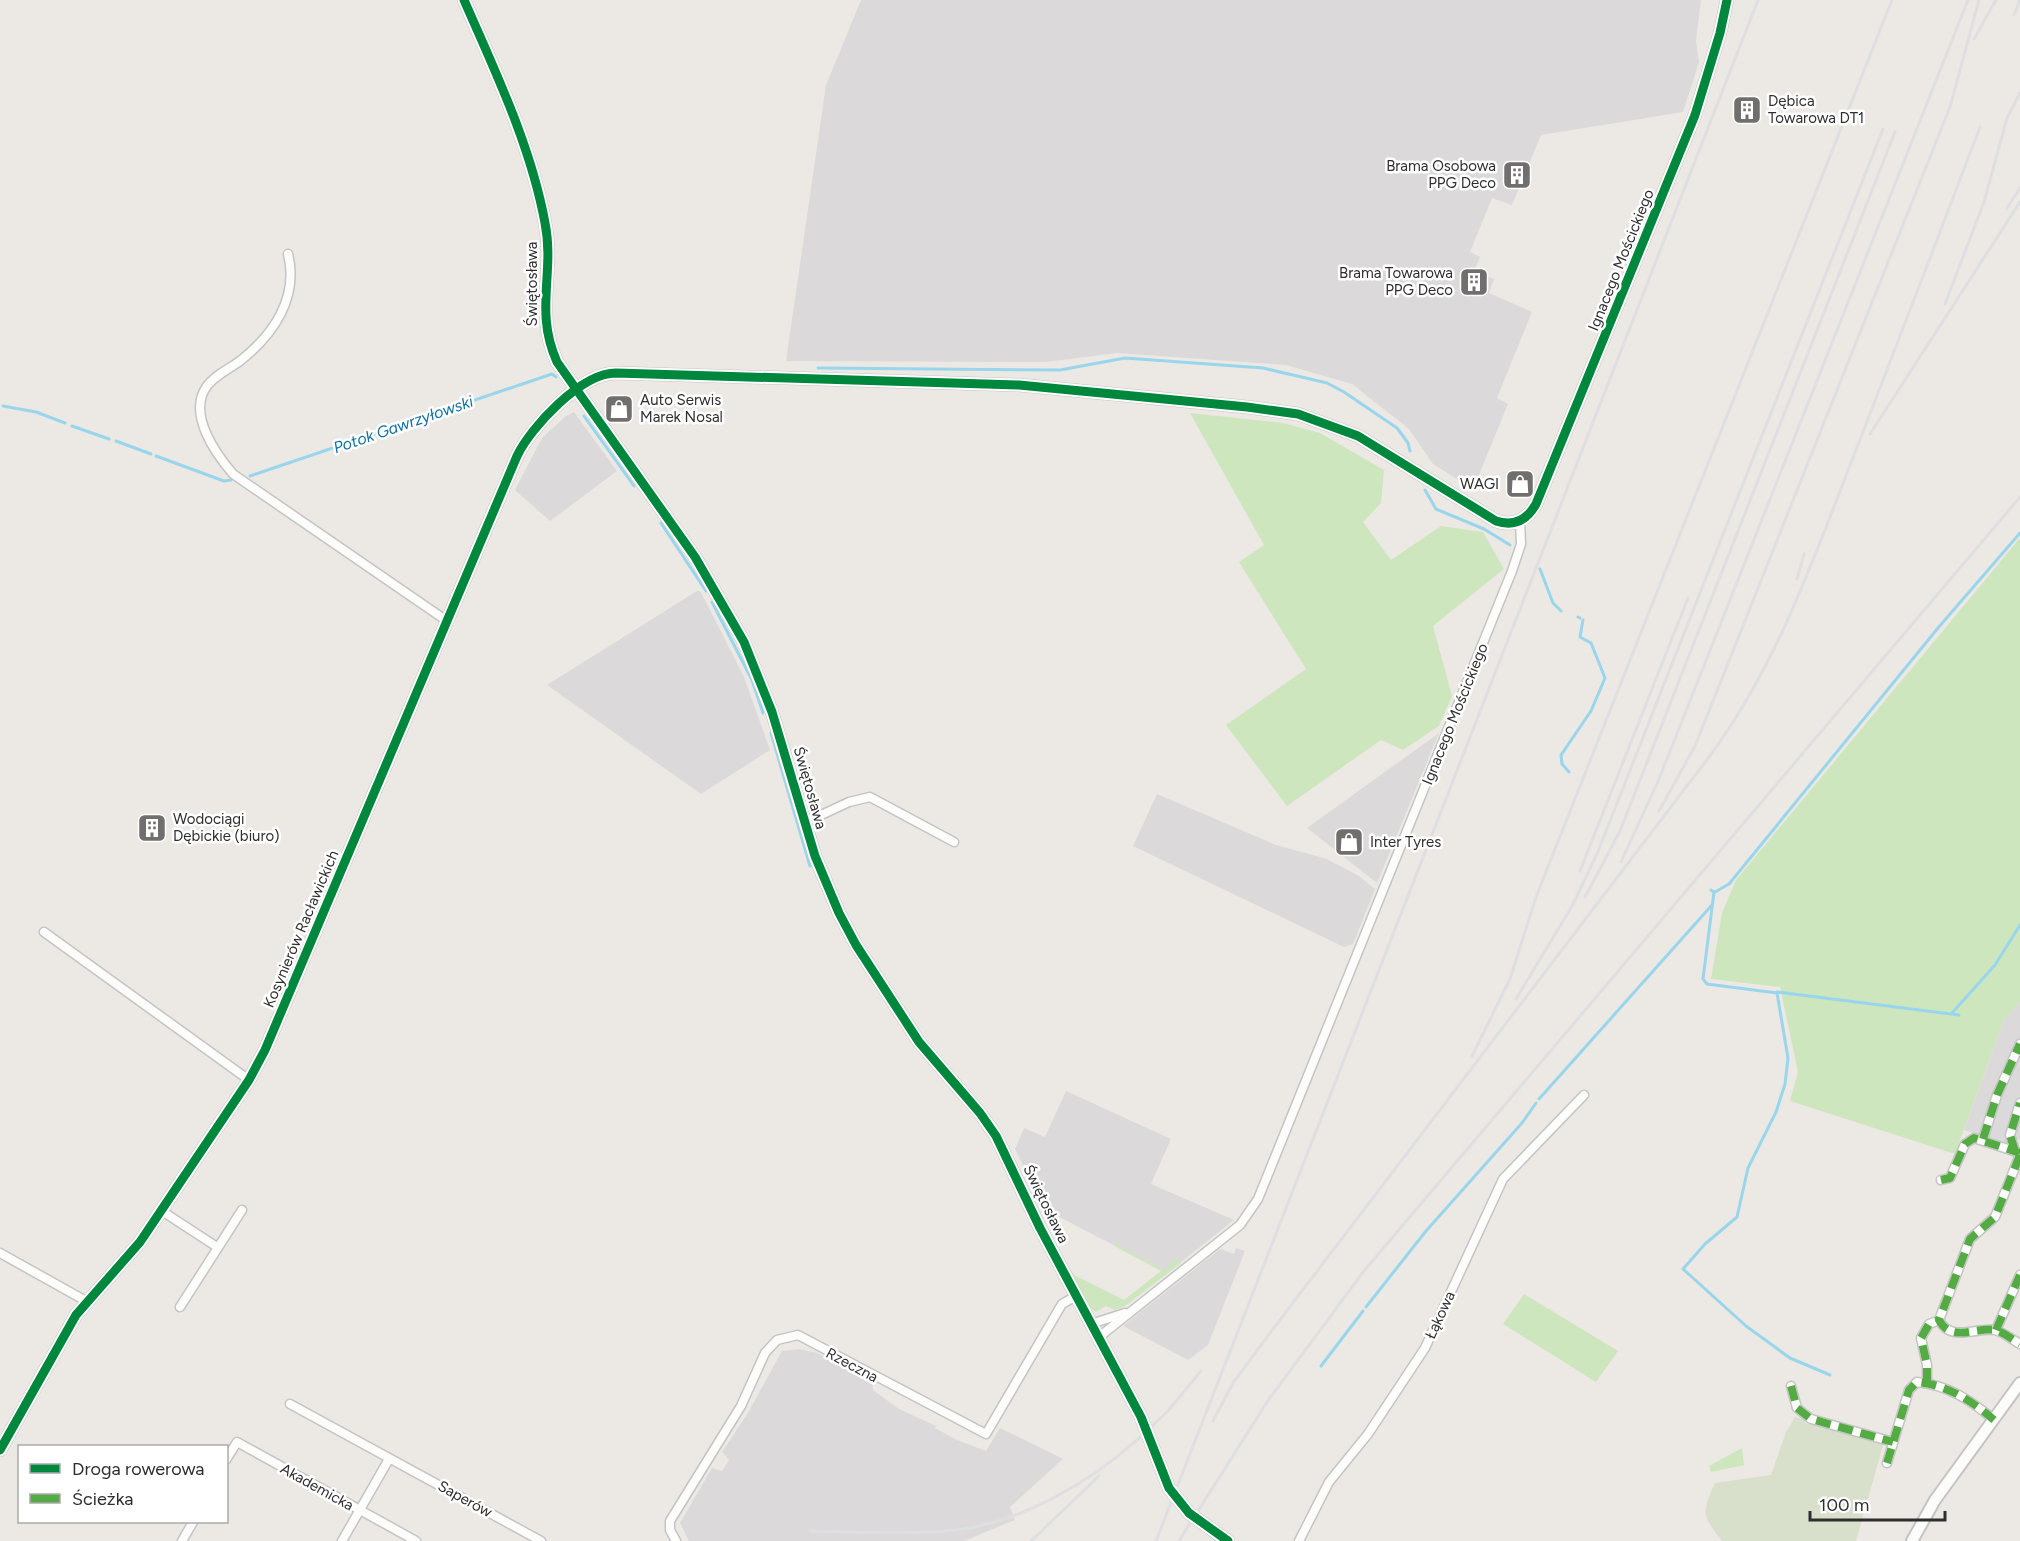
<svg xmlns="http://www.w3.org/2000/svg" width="2020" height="1541" viewBox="0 0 2020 1541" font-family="Figtree,sans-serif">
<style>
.industrial{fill:#dcd9db}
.green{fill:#cee6be}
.cemetery{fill:#d8e0cc}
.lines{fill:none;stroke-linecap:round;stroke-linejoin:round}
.stream{stroke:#99d6ec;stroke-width:3}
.minor-casing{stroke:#c5c4c5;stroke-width:11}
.tertiary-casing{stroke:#c5c4c5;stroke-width:14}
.minor{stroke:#fcfcfb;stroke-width:8}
.tertiary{stroke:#fcfcfb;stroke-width:10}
.rail{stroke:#dfdfe1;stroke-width:3}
.quiet{stroke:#54ab44;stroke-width:8;stroke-dasharray:15 8;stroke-linecap:butt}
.cycleway-casing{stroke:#fff;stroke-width:13}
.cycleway{stroke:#00873e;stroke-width:9}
.labels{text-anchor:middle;stroke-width:5;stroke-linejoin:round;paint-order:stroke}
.poi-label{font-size:15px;fill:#2e2e2e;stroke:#fff;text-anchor:start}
.street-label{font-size:15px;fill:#2e2e2e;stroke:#fff}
.water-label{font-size:16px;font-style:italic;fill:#0d6fa3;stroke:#fff}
</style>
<rect width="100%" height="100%" fill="#ece8e4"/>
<path class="industrial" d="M861,0H1701L1696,41L1699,62L1683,112L1541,135L1512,205L1492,198L1470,252L1480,257L1474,271L1494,279L1489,293L1532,312L1497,398L1508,404L1474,487L1460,481L1433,464L1409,429L1352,384L1286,365L1117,353L1046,362L786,361L826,85Z
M574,412L617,471L550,521L515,490L542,438L566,416Z
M697,591H700L707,604L744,677L770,750L701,794L547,685Z
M1439,733L1377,883L1307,828Z
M1157,794L1276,845L1327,859L1359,876L1375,889L1353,944L1344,947L1133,846Z
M2020,1002V1140L2010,1137L2007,1144L1964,1130L2004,1020Z
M1066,1091L1171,1139L1151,1184L1234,1220L1167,1273L1044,1209L1015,1149L1024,1128L1045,1137Z
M1236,1248L1245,1251L1208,1345L1188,1360L1123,1326L1220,1249L1234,1254Z
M799,1349L817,1353L872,1380L873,1390L899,1409L936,1426L935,1428L957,1440L986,1451L1000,1428L1063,1459L1010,1507L1015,1520L964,1541H689L680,1523L712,1468L722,1471L729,1460L722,1452L748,1413L782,1351Z"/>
<path class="green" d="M1190,413L1283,423L1320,433L1384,470L1381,503L1363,522L1391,560L1441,526L1483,532L1504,569L1433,626L1452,696L1439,726L1403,750L1381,740L1287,806L1226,725L1306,669L1239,562L1264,545Z
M2020,538V1002L2004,1020L1955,1154L1790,1101L1798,1072L1780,987L1711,979L1722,913L1736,880Z
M1120,1239L1119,1246L1165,1270L1176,1258L1181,1263L1125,1306L1115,1310L1106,1306L1096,1312L1085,1303L1068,1272L1071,1270L1074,1275L1124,1300L1161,1271L1116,1247Z
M1524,1294L1618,1351L1596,1382L1503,1324Z
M1742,1448L1744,1465L1711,1472L1709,1466Z"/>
<path class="cemetery" d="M1795,1417L1805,1420V1423L1884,1442L1856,1541H1722C1702,1515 1701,1514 1715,1483L1771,1475L1786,1432Z"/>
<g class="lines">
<path class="stream" d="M818,368L1060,370L1125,358L1263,368L1327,383L1344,392L1397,428L1408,443L1410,451
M3,406L36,412L65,423
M584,416L634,486
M72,426L109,439
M116,441L151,454
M156,456L224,481L231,480
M250,476L552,374L556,377
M1425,490L1436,509L1484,529L1510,545
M661,523L706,591
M1540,569L1553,603L1561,611
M712,602L752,680L763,713
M1578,617L1580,618
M771,733L810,866
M1569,772L1562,764L1561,755L1591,711L1605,678L1591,643L1580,637L1583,620
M1711,890L1714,892L1703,979L1707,984L1777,993L1788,1058L1785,1084L1776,1112L1748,1168L1737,1217L1705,1244L1683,1269L1746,1326L1790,1358L1830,1375
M1715,892L1729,884L1938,628L2020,533
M1777,992L1959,1015
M1952,1013L1995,965L2020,925
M1539,1099L1712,905
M1366,1307L1426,1231L1522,1123L1536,1103
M1321,1366L1363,1311
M1210,1535L1218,1541"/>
<g class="minor-casing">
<path id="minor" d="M288,254C299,298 273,335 240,361C229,369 215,375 207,386C187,413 215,453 233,474L447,621
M804,823L849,802L870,797L954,842
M44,932L249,1080
M1983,1139L1997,1095L2020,1044
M2015,1151L2010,1135L2020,1103
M2020,1155L1995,1217L1970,1239L1939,1320C1951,1343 1976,1327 1995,1330C2003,1332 2013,1340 2020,1344
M1941,1180L1950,1178L1965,1144L1974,1138L2020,1153
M162,1211L217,1247
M0,1253L86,1301
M180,1307L242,1210
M1091,1324L1125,1313
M1996,1330L2020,1275
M1099,1337L1240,1225L1258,1199L1512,571L1521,544L1520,521
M1927,1383V1365L1921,1338L1929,1324L1939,1320
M1791,1386L1797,1408L1811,1419L1893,1442
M290,1404L541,1541
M226,1460L237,1442L416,1541
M1887,1463L1909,1390L1917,1382C1948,1385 1972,1401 1994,1420
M182,1541L193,1522
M342,1541L389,1459
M676,1541L670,1530V1521L741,1406L765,1353L777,1340L798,1335L986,1434L1062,1304L1076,1296
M1299,1541L1329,1482L1368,1434L1425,1348L1503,1179L1584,1095"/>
</g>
<g class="tertiary-casing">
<path id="tertiary" d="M464,0C495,71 531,146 545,223C555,273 534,311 557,362L695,557L744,642L772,712L815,856L839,913L856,945L919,1042L980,1113L996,1136L1040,1228L1141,1417L1169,1488L1189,1513L1228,1541
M0,1450L76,1315L140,1242L249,1080L265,1050L517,456C531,427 581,373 616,373L1019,385L1247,407L1298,414L1358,436L1496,521C1514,527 1527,520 1536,504L1695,115L1720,33L1727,0
M1912,1541L1935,1500L2020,1383"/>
</g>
<use href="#minor" class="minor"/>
<use href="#tertiary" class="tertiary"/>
<path class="rail" d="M2014,15L2020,0
M1974,39L1996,0
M2007,208L2020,188
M1945,304L1984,202L2007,118L2020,93
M1870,434L2020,202
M1797,579L1804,554
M1659,811L1695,746L1950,107L1979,0
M1621,862L1659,779L1968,0
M1580,871L1688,598
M1585,897L1620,831L1895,132
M1516,999L1572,906L1597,854L1883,129
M1472,1056L1510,979L1536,897L1892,0
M1213,1421L1233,1383L1276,1325L1709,757C1777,666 1815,555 1856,450C1898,342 1939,235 1980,127
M1134,1443L1167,1412L1201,1371
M810,1531C858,1532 908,1535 956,1530C1022,1522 1089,1483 1138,1439
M1031,1541L1099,1476
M1156,1541L1758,0
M1179,1541L1269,1399L1364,1271L2020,497"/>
<path class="quiet" d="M1983,1139L1997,1095L2020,1044
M2015,1151L2010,1135L2020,1103
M2020,1155L1995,1217L1970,1239L1939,1320C1951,1343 1976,1327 1995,1330C2003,1332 2013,1340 2020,1344
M1941,1180L1950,1178L1965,1144L1974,1138L2020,1153
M1996,1330L2020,1275
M1927,1383V1365L1921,1338L1929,1324L1939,1320
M1791,1386L1797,1408L1811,1419L1893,1442
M1887,1463L1909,1390L1917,1382C1948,1385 1972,1401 1994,1420"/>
<g class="cycleway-casing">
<path id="cycleway" d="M464,0C495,71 531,146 545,223C555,273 534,311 557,362L695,557L744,642L772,712L815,856L839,913L856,945L919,1042L980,1113L996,1136L1040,1228L1141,1417L1169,1488L1189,1513L1228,1541
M0,1450L76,1315L140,1242L249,1080L265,1050L517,456C531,427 581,373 616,373L1019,385L1247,407L1298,414L1358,436L1496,521C1514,527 1527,520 1536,504L1695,115L1720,33L1727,0"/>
</g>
<use href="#cycleway" class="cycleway"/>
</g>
<defs>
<g id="building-square" transform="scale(1.5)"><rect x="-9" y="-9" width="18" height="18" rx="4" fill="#706f6e" stroke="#fff"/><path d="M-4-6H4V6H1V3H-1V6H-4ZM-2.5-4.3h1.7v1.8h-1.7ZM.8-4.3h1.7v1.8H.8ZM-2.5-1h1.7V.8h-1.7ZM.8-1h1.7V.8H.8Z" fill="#fff"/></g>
<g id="shop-square" transform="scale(1.5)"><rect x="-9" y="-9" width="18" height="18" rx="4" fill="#706f6e" stroke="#fff"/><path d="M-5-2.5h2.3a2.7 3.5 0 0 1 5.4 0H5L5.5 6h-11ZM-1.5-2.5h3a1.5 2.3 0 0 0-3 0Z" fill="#fff"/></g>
</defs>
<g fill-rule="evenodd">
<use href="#building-square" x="1747" y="110"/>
<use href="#building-square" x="1517" y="175"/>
<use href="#building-square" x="1474" y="282"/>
<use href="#shop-square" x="619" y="409"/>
<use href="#shop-square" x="1520" y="484"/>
<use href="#building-square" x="152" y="828"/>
<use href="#shop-square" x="1349" y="842"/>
</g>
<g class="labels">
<g class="poi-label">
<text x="1768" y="106">Dębica<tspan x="1768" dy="17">Towarowa DT1</tspan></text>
<text x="1496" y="171" text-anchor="end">Brama Osobowa<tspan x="1496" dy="17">PPG Deco</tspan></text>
<text x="1453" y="278" text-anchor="end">Brama Towarowa<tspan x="1453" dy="17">PPG Deco</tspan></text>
<text x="640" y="405">Auto Serwis<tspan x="640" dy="17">Marek Nosal</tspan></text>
<text x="1499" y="489" text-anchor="end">WAGI</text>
<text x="173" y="824">Wodociągi<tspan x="173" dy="17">Dębickie (biuro)</tspan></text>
<text x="1370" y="847">Inter Tyres</text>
</g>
<g class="street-label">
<text transform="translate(1621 260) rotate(-68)" y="5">Ignacego Mościckiego</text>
<text transform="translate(532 284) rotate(-90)" y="5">Świętosława</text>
<text transform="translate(1455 714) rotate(-68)" y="5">Ignacego Mościckiego</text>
<text transform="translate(810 788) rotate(74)" y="5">Świętosława</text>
<text transform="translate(301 929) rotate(-67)" y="5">Kosynierów Racławickich</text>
<text transform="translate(1046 1204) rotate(64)" y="5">Świętosława</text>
<text transform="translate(1440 1315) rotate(-65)" y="5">Łąkowa</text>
<text transform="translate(852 1365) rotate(28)" y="5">Rzeczna</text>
<text transform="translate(317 1487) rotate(29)" y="5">Akademicka</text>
<text transform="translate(465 1499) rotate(29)" y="5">Saperów</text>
</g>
<g class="water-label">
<text transform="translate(403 424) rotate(-19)" y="6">Potok Gawrzyłowski</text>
</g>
</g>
<rect x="18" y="1445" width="210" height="78" fill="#ffffff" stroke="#ababab" stroke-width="1.5"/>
<rect x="30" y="1464" width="30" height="9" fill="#00873e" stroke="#ababab" stroke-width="1.5"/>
<text x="72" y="1475" font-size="18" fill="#2e2e2e">Droga rowerowa</text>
<rect x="30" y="1494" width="30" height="9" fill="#54ab44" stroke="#ababab" stroke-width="1.5"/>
<text x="72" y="1505" font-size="18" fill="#2e2e2e">Ścieżka</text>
<path d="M1810 1511v9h135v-9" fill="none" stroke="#2e2e2e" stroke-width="3"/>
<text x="1819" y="1511" font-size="18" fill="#2e2e2e" stroke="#ffffff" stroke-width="4.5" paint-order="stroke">100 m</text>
</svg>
